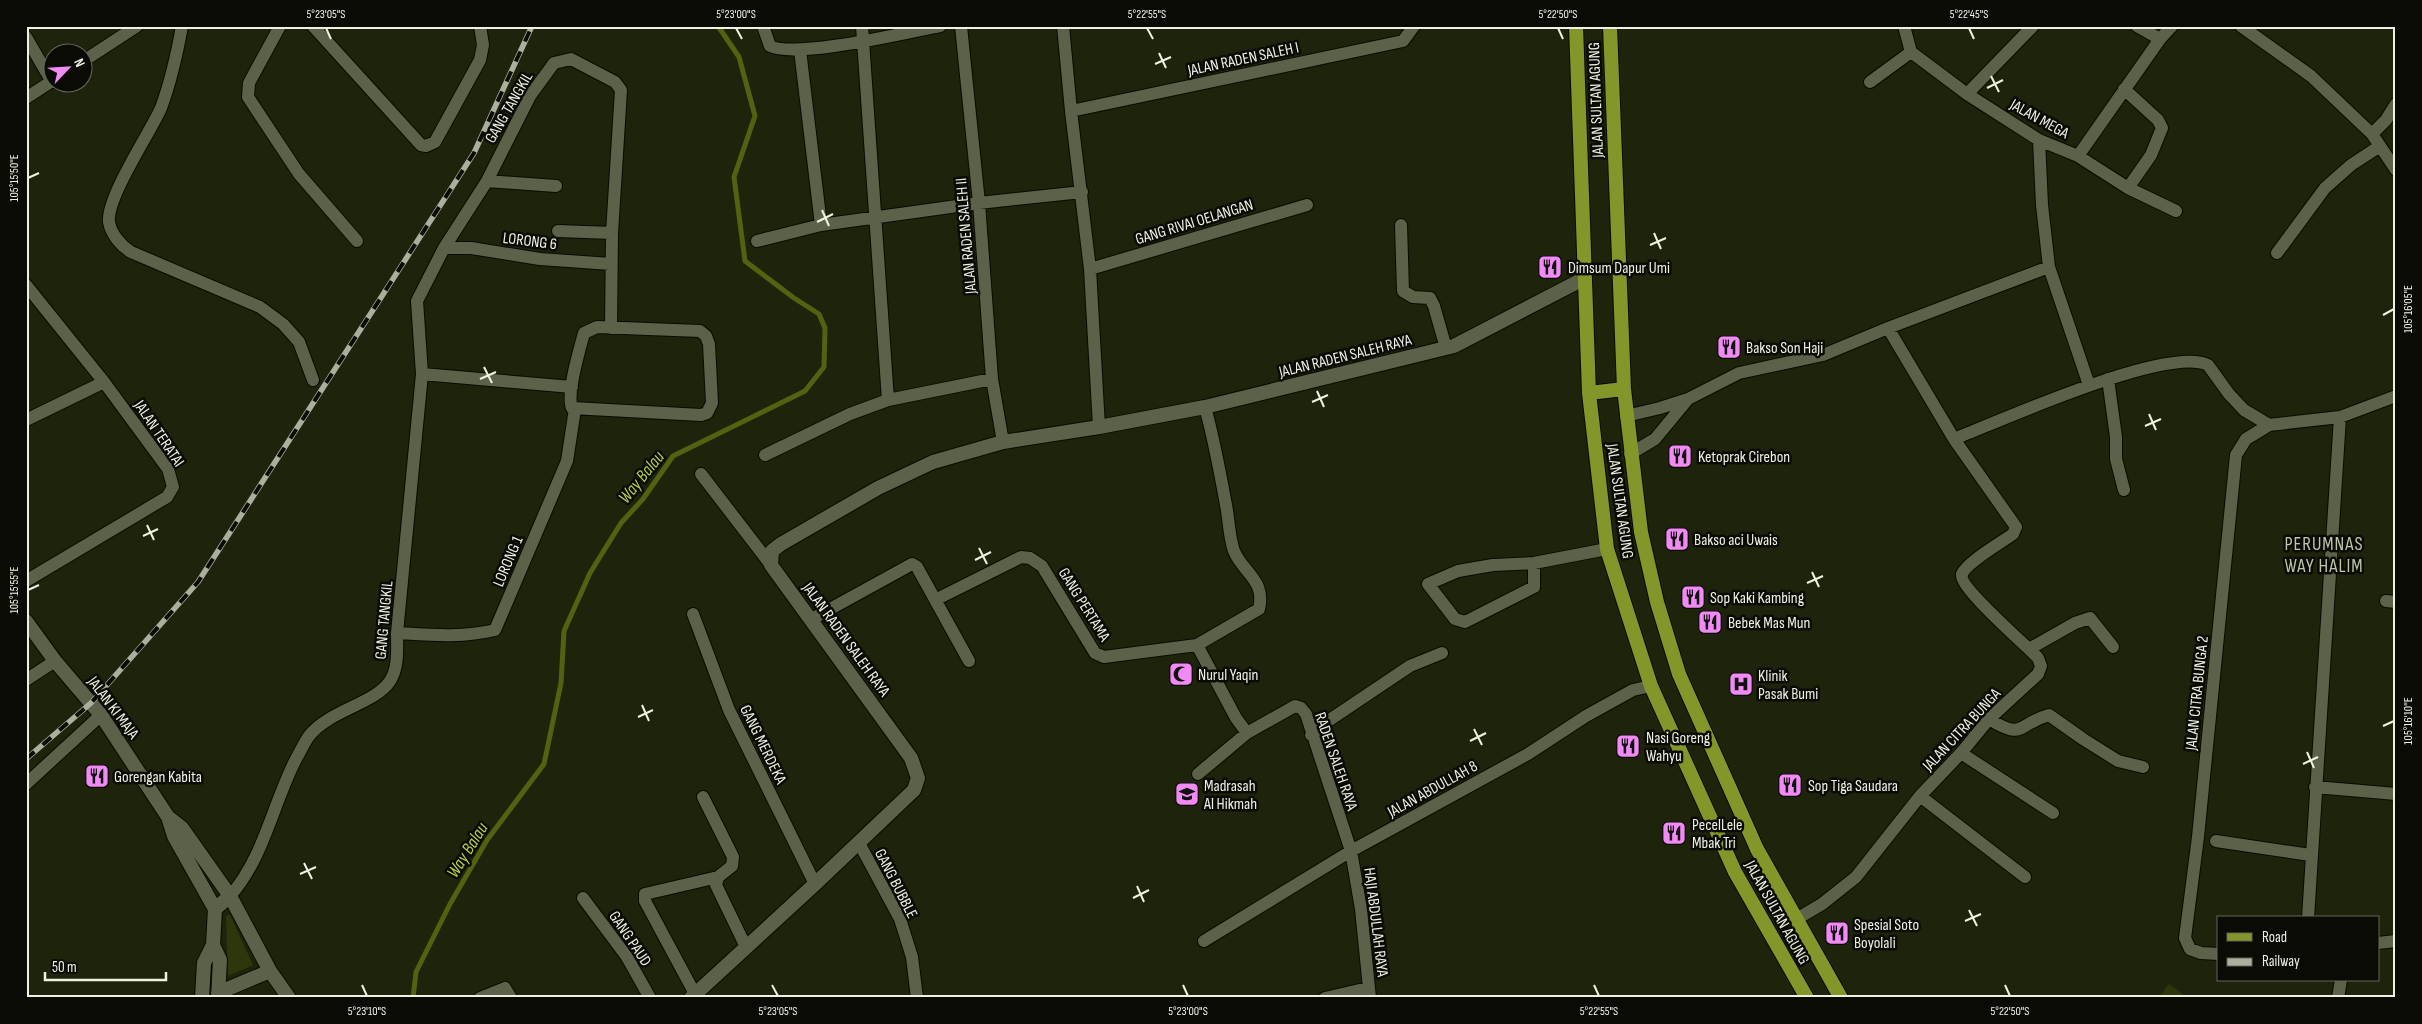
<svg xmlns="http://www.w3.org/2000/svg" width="2422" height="1024" viewBox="0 0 2422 1024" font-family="'Sofia Sans Condensed',sans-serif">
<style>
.green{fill:#2e370c}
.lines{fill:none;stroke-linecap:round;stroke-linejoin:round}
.stream{stroke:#536211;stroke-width:5}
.minor-casing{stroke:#080c00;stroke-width:14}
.tertiary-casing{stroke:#080c00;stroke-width:16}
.secondary-casing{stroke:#080c00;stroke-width:16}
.primary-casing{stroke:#080c00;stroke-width:16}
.minor{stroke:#5c6249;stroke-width:12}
.tertiary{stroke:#5c6249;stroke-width:14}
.secondary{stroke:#5c6249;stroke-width:14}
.primary{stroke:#839629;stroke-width:14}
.rail-casing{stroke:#abaf9e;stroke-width:5.5}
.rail{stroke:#090b04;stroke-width:4;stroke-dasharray:11;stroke-linecap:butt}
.ticks{fill:none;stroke:#eef2e3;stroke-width:2}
.labels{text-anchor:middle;stroke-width:5;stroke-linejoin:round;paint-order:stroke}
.street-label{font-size:16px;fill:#eef2e3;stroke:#090b04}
.poi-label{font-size:16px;fill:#eef2e3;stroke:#090b04;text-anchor:start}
.water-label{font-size:18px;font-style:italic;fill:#b6d14e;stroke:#090b04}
.quarter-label{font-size:19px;letter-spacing:1px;fill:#bfc7ab;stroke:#090b04}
.neatline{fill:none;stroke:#eef2e3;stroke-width:2}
.ticks-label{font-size:12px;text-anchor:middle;fill:#eef2e3}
</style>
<rect width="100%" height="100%" fill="#1e230c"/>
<path class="green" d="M230,915L253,965L228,976L226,916Z
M2169,984L2188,998H2158Z"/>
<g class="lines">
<path class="stream" d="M413,998L416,972L450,904L487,840L544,764L561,683L564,631L590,573L621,523L643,499L673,456L805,391L824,367L825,328L819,314L794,298L745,261L734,177L755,116L739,57L718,26"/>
<g class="minor-casing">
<path id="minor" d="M182,26C177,54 171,81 161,108C150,133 106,198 109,222C111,234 121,246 131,252L260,307L283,324L299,342L313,380
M280,26L249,83L248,97L299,174L357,241
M313,26L421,145L426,146L435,142L480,60L483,45L480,26
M763,26L770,46C796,59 908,32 940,26
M862,26L888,400
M961,26L979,203L992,379L1003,442
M1063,26L1071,111L1090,269L1099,427
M1904,26L1911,52L1967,94L2039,140L2078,156L2128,188L2176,211
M2137,26L2160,39
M2241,26L2311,76L2372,134L2396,170
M26,37L52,82
M800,50L821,225
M82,62L137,26
M1870,82L1911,52
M2124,89L2158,120L2162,128L2151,155L2128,188
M1967,94L2033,26
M26,98L52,81
M1071,111L1403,41L1414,26
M2372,134L2386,120L2396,104
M2039,140L2042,205L2049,267L2089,385
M2078,156L2160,39L2172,26
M487,181L556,186
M1401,225L1403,291L1413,297L1430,298L1434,306L1446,348
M558,231L612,233
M757,241L821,225L979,203L1082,192
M444,248H471L540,259L611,264
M2277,253L2325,188L2351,165L2380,146
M1090,269L1307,205
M26,285L104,382L168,469L173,487L167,497L26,581
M597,327L700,331L706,336L709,344L712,403L707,413L701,415L572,408C566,394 580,348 584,333Z
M422,374L572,387
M2108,379L2116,437V459L2124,490
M1626,416L1660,408L1688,399L1739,373L1823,355L1888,328L2049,267
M26,420L104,382
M1954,439C2000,421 2168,345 2208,365L2229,394L2244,410L2269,425L2340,417L2396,396
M1630,454L1655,439L1688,399
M765,455L850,414L888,400L992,379
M701,474L771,565
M1534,563V587L1465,622L1455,619L1428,584L1458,571L1493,565L1534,563L1607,549
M937,599L1021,557L1030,558L1042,566L1095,653L1104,657L1197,645L1259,609C1266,580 1243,573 1234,551C1229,538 1229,519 1226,505C1220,472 1214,439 1205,407
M2386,601L2396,602
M693,614L729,710L815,884
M812,619L912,564L917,567L969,661
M397,633C431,635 462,638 495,630L567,461L575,409
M1197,645L1236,718L1247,733L1295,706L1301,708L1306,714L1351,851L1361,909L1370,998
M2029,649L2075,623L2090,618L2113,647
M26,680L55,661
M1989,719C2024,741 2017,724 2049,715L2083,739L2118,761L2143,767
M1311,735L1328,721L1410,666L1442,653
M1961,753L2053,813
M1198,774L1247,733
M26,784L101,715
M2315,787L2396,794
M1920,796L2025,877
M703,797L733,857L732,866L718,877L716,885L746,947
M2216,841L2310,855
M859,843L900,919L912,957L917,998
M230,896C264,858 273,803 296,759C300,752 304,743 309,736C329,710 375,704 390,681C399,667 397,648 397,633L422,374L417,301L444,248L487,181L530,96L554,63L571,59L615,82L621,90L612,233L611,328
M583,898L627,957L650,998
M2308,918L2340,417
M1795,920L1822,904L1856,877L1920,796L1961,753L1989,719L2038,674L2041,666L2038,658C2027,646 1958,587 1962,574C1967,562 2002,542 2013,534L2016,527L1954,439L1888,328
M1204,941L1351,851L1528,754L1586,716L1633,690L1651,686
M2378,943L2396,941
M2218,954L2201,953L2190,949L2185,938L2198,837L2236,455L2246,439L2269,425
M695,994L645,901V894L718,877
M480,998L505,988L511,998
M1325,998L1368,988
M2338,998L2341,980"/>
</g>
<g class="tertiary-casing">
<path id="tertiary" d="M691,998L815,884L914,790L918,778L911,758L771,565L772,551L781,544L878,488L933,462L1003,442L1099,427L1205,407L1454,346L1585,278"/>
</g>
<g class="secondary-casing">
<path id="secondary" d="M26,621L55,661L101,715L168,817L174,836L215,909
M168,817L182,828L230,896L270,971L289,998
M218,993L270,971
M202,998L204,963L213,945
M218,998L220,960L213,945L215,909L230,896"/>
</g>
<g class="primary-casing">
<path id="primary" d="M1576,26L1589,393L1607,549L1651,686L1735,872L1807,998
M1610,26L1624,389L1641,532L1657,602L1679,674L1757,849L1841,998
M1589,393L1624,389"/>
</g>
<use href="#minor" class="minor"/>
<use href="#tertiary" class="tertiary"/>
<use href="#secondary" class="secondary"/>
<use href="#primary" class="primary"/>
<g class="rail-casing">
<path id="rail" d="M26,759L91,703L198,582L474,153L532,26"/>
</g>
<use href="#rail" class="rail"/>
</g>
<path class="ticks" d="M326,28L331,39M736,28L742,39M1147,28L1153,39M1558,28L1563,39M1969,28L1974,39M1159,53L1166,68M1155,64L1171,57M1991,76L1999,92M1987,88L2003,80M28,178L39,173M822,210L829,226M817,222L833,214M1654,233L1661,249M1650,245L1666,238M2383,315L2394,309M484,367L492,383M480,379L496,372M1317,391L1324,407M1312,402L1328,395M2149,414L2156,430M2145,426L2161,419M147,525L154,540M143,536L158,529M979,548L987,564M975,560L991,552M1812,572L1819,587M1807,583L1823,576M28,590L39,585M642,705L649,721M638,717L653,710M2383,726L2394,721M1474,729L1482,745M1470,741L1486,733M2307,752L2314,768M2303,764L2318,757M304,863L312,879M300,874L316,867M1137,886L1144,902M1133,898L1149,890M1969,910L1977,926M1965,921L1981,914M362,985L367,996M772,985L778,996M1183,985L1188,996M1594,985L1599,996M2005,985L2010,996"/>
<defs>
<g id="restaurant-square" transform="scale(1.25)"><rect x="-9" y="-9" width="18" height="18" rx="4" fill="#f18af4" stroke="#090b04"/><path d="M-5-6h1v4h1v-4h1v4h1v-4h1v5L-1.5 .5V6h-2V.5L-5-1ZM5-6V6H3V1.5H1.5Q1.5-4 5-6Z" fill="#111"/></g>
<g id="mosque-square" transform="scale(1.25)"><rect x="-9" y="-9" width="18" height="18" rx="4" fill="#f18af4" stroke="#090b04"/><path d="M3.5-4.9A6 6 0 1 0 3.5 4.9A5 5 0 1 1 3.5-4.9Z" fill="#111"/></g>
<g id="hospital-square" transform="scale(1.25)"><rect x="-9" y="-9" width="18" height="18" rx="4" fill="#f18af4" stroke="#090b04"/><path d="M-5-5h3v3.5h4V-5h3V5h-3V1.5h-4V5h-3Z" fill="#111"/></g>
<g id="school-square" transform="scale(1.25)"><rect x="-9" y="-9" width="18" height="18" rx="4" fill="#f18af4" stroke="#090b04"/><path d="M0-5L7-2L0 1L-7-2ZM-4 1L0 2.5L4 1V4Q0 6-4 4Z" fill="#111"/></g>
</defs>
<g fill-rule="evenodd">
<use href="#restaurant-square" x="1550" y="267"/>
<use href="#restaurant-square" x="1729" y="347"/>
<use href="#restaurant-square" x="1680" y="456"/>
<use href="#restaurant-square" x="1677" y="539"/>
<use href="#restaurant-square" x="1693" y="597"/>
<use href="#restaurant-square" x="1710" y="622"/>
<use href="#mosque-square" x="1181" y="674"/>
<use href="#hospital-square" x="1741" y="684"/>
<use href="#restaurant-square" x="1628" y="746"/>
<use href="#restaurant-square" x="97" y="776"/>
<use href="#restaurant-square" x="1790" y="785"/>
<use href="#school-square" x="1187" y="794"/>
<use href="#restaurant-square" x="1674" y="833"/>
<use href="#restaurant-square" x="1837" y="933"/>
</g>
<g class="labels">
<g class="street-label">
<text transform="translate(1243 58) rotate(-12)" y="6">JALAN RADEN SALEH I</text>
<text transform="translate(1595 100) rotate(-92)" y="6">JALAN SULTAN AGUNG</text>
<text transform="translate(508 107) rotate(-60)" y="6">GANG TANGKIL</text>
<text transform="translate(2040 118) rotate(29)" y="6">JALAN MEGA</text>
<text transform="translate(1194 221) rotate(-17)" y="6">GANG RIVAI OELANGAN</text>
<text transform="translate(965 236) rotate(-95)" y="6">JALAN RADEN SALEH II</text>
<text transform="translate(530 240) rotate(7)" y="6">LORONG 6</text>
<text transform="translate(1345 355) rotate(-14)" y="6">JALAN RADEN SALEH RAYA</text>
<text transform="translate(160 433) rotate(56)" y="6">JALAN TERATAI</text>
<text transform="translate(1621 501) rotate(82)" y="6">JALAN SULTAN AGUNG</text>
<text transform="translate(507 561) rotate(-67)" y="6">LORONG 1</text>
<text transform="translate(1085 604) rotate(58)" y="6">GANG PERTAMA</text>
<text transform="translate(383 620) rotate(-85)" y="6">GANG TANGKIL</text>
<text transform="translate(847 639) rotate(54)" y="6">JALAN RADEN SALEH RAYA</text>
<text transform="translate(2196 693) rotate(-84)" y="6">JALAN CITRA BUNGA 2</text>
<text transform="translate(114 707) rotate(53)" y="6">JALAN KI MAJA</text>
<text transform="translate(1961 729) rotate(-47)" y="6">JALAN CITRA BUNGA</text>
<text transform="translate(764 744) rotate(64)" y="6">GANG MERDEKA</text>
<text transform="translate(1337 761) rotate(71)" y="6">RADEN SALEH RAYA</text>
<text transform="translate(1432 788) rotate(-29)" y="6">JALAN ABDULLAH 8</text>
<text transform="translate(897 883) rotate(63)" y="6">GANG BUBBLE</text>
<text transform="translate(1778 912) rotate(61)" y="6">JALAN SULTAN AGUNG</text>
<text transform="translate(1377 922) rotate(83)" y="6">HAJI ABDULLAH RAYA</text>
<text transform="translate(631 938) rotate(56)" y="6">GANG PAUD</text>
</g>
<g class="poi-label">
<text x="1568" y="273">Dimsum Dapur Umi</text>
<text x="1746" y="353">Bakso Son Haji</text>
<text x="1698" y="462">Ketoprak Cirebon</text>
<text x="1694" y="545">Bakso aci Uwais</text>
<text x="1710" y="603">Sop Kaki Kambing</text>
<text x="1728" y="628">Bebek Mas Mun</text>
<text x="1198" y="680">Nurul Yaqin</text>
<text x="1758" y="681">Klinik<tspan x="1758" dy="18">Pasak Bumi</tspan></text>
<text x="1646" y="743">Nasi Goreng<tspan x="1646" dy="18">Wahyu</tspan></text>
<text x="114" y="782">Gorengan Kabita</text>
<text x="1204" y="791">Madrasah<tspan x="1204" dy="18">Al Hikmah</tspan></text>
<text x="1808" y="791">Sop Tiga Saudara</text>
<text x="1692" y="830">PecelLele<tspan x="1692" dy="18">Mbak Tri</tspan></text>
<text x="1854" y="930">Spesial Soto<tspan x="1854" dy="18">Boyolali</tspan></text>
</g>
<g class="water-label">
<text transform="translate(641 477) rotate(-51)" y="6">Way Balau</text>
<text transform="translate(467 850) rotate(-58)" y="6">Way Balau</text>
</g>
<g class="quarter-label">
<text x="2324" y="550">PERUMNAS<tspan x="2324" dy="22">WAY HALIM</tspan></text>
</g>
</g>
<rect width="2422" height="1024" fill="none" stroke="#090b04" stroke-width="55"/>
<rect x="2217" y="916" width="162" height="65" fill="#090b04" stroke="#65675d"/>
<rect x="2227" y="933" width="25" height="8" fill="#839629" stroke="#65675d"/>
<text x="2262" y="942" font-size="15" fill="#eef2e3">Road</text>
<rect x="2227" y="958" width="25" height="8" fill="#abaf9e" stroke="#65675d"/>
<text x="2262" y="966" font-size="15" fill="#eef2e3">Railway</text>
<g transform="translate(68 68) rotate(65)"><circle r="24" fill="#090b04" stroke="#65675d"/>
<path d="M0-4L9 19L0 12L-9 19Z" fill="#f18af4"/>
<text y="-8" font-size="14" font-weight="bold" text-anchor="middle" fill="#eef2e3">N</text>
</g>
<path d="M45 972v8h121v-8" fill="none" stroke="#eef2e3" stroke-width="2.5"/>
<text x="52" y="972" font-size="15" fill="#eef2e3" stroke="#090b04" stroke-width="4" paint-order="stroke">50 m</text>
<rect x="28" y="28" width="2366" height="968" class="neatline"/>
<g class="ticks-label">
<text x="326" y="18">5°23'05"S</text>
<text x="736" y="18">5°23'00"S</text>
<text x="1147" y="18">5°22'55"S</text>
<text x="1558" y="18">5°22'50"S</text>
<text x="1969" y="18">5°22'45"S</text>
<text transform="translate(14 178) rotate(-90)" y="4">105°15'50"E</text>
<text transform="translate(2408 309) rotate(-90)" y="4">105°16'05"E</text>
<text transform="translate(14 590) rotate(-90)" y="4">105°15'55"E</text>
<text transform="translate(2408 721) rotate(-90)" y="4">105°16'10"E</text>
<text x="367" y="1015">5°23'10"S</text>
<text x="778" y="1015">5°23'05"S</text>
<text x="1188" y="1015">5°23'00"S</text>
<text x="1599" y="1015">5°22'55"S</text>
<text x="2010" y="1015">5°22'50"S</text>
</g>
</svg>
